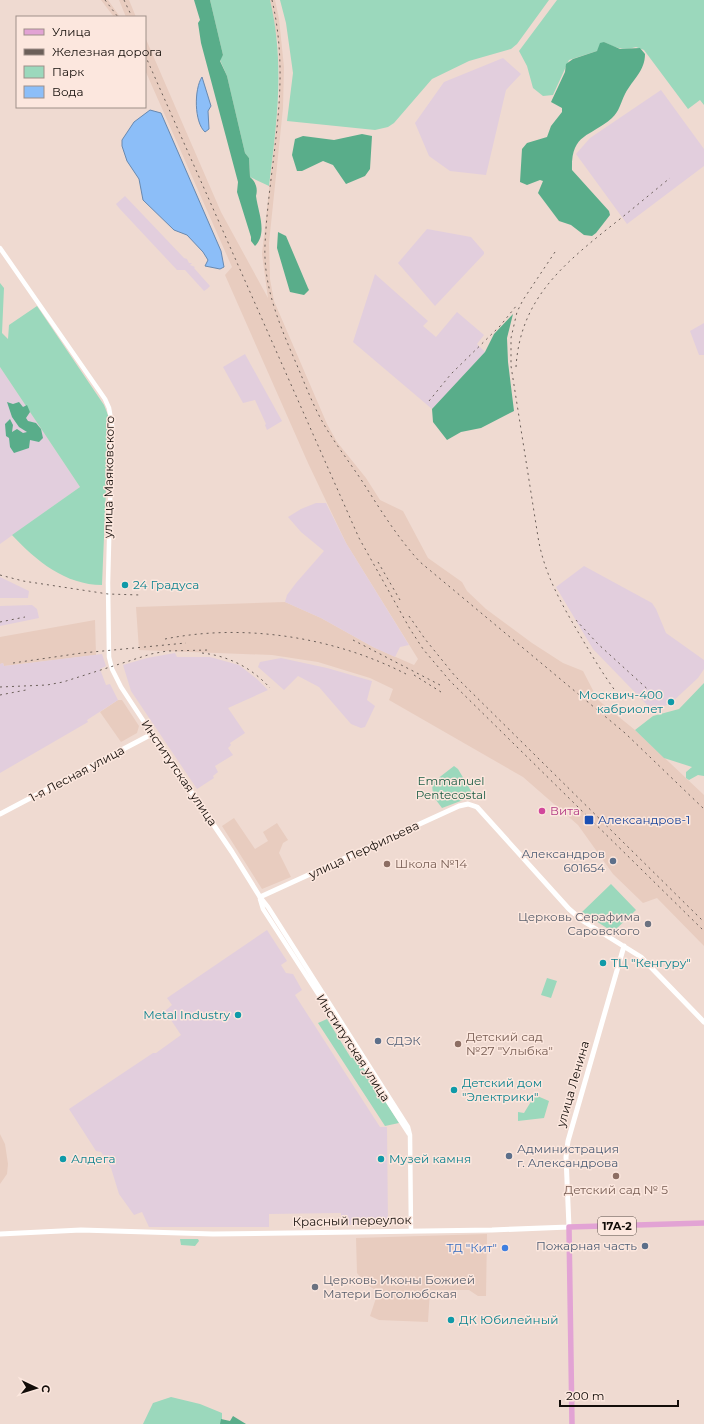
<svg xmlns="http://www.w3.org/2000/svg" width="704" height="1424" viewBox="0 0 704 1424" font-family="Montserrat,sans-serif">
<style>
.built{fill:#e8ccbf}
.industrial{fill:#e2cedd}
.green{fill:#9bd8bc}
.forest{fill:#59ad8a}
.water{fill:#8cbef8;stroke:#6889b0}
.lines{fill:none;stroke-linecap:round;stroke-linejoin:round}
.tertiary{stroke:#fff;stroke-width:4.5}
.secondary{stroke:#fff;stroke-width:5}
.primary{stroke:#e2a3d4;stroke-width:5.5}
.rail{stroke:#6b5f59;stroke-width:1;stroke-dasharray:2 4;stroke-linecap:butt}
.culture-dot{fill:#0f9aa8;stroke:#fce7de;stroke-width:1.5}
.hotel-dot{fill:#d1479c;stroke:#fce7de;stroke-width:1.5}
.transit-dot{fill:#1a4fb4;stroke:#fce7de;stroke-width:1.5}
.service-dot{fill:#5c6f8a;stroke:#fce7de;stroke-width:1.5}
.education-dot{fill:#8d6e63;stroke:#fce7de;stroke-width:1.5}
.worship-dot{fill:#6b7280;stroke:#fce7de;stroke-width:1.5}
.shop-dot{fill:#3f7fe0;stroke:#fce7de;stroke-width:1.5}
.labels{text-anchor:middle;stroke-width:3;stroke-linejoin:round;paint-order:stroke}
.shield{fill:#fce7de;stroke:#594e49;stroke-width:1}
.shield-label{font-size:11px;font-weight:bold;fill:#130d09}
.street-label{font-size:12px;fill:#130d09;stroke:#fce7de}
.culture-label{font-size:12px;fill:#0d838f;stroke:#fce7de;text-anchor:start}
.park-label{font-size:12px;fill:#1d5d45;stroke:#fce7de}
.hotel-label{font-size:12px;fill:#b23c85;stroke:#fce7de;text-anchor:start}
.transit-label{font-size:12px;fill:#164399;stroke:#fce7de;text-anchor:start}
.service-label{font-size:12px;fill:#4e5e75;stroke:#fce7de;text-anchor:end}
.education-label{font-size:12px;fill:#785e54;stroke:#fce7de;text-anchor:start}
.worship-label{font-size:12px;fill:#5b616d;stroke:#fce7de;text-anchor:end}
.shop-label{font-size:12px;fill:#366cbe;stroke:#fce7de;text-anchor:end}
</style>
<rect width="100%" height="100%" fill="#efdad1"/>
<path class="built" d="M101,0H108L120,17H114Z
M119,0H129L136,17H126Z
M270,0H275L279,19L284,67L283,108L269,243L270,279L274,301L327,424L337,442L366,478L380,500L403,511L428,558L462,582L467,591L486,609L532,643L563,663L583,671L598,700L635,730L704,795V946L657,898L643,903L613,874L578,825L523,777L389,700L393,689L370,678L318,662L272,655L139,650L136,607L285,602L321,618L373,647L414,665L418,659L346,543L308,463L225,275L232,267L145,70V37L221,212L268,298L262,254L279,99V70L278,44Z
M95,620L96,655L4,666L3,663L0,664V637Z
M118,700H122L139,726L137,733L121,742L100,712Z
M234,818L255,849L268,841L263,832L277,823L288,840L283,843L279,853L291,877L262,889L222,826Z
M0,1134L5,1144L8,1164L7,1174L0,1184Z
M487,1234L486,1296H478L469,1290H430L428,1322L379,1320L370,1316L378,1292L365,1283L357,1273L356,1238Z"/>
<path class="industrial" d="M503,58L521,74L506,90L486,175L450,171L429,156L415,123L444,82Z
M661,90L704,149V166L627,224L576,154L590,138Z
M125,196L184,258L187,259L189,263H192L190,265L195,267L194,268L210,286L207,289L204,291L185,270H177L119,208L116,204Z
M427,229L471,237L484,252V254L435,306L398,263Z
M375,274L428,321L423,326L436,337L457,312L484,335L477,344L485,352L432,409L353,342Z
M704,323V355H699L690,331Z
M245,354L282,421L267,430L265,425L266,424L255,400L243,403L223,367Z
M0,367L80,487L0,544Z
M316,503H326L346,543L409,645L400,647L395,657L373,647L321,618L285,602L287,595L296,583L324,551L301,532L288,517L301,509Z
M584,566L652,603L656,609L666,633L704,660V669L698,678L671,703L653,711L593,649L556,587Z
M0,577L29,591L28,598H0Z
M32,605L37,609L39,618L0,626V606Z
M175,653L177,657H210L239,665L257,679L268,690L228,708L245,733L230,743L231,745L228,748L233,755L215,766L218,772L213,776L214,778L197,789L131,691L123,665L147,658Z
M102,654L106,666L100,669L106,685L110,684L118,700L87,720L88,722L0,773V664L3,663L4,666Z
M281,658L327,668L372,681L367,700L375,706L365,727L361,728L351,724L319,687L298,676L284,690L258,667L260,662Z
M267,930L287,961L281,965L286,973L293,974L302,990L295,995L380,1127H387L388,1224L341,1225V1213L269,1214V1227H149L142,1212L134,1215L119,1194L111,1168L101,1152L96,1151L69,1109L153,1053H156L181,1035L165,1011L172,1005L167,998Z"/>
<path class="green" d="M210,0H270C285,64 277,121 269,186L250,177L249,158L245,153L227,76L220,60L223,55Z
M280,0H549L517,44L511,49L469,61L432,79L394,123L388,127L375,130L287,121L293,73L286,23Z
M557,0H704V105L700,100L688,109L644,50L636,47C623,51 616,48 604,42L597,51L569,60L553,95L543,96L533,88L527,66L519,51Z
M0,283L4,288L2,333L8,339L9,325L37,306L104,405L108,415L107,465L102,585C66,585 36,561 12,535L80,487L0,367Z
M704,683V776L698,775L689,780L686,778V772L692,767L664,758L635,730L653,716L679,709Z
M454,766L458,769L474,796L442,808L433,796L432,783Z
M611,884L636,910L613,932L582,912Z
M547,978L557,981L551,998L541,995Z
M327,1019L351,1058L357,1057L399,1123L385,1126L318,1023Z
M535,1095L549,1101L544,1118L518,1121V1112L524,1113Z
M180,1239H198L199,1241L195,1246L181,1245Z
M171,1397L200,1404L222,1413V1424H143L153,1403Z"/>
<path class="forest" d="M194,0H210L223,55L220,61L227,76L245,153L249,158L250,177C256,182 258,189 256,196C258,212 268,233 255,246L251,241V237L237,192L238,182L201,43L198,23L200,20Z
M604,42L620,49L640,48L645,54C645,71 633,79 625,94C621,102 619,112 612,118C589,138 571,133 572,170L609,211L610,215L596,233L592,236L584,235L571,225L559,221L538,193L543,181L540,180L527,185L520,182L522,149L527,143L547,137L551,126L562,112V108L551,102L565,72L566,64L573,59L597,51L600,43Z
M362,134L372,136L370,169L365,176L346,184L333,165L323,161L302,171H297L292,155L295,139L303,136L334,140Z
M278,232L286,236L308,288L309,290L304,295L290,292L277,248Z
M513,314L507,338L508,362L514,411L481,428L461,432L447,440L433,422L432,409L485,352L494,334Z
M7,402L13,404L19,402L23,407L27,405L30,412L26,418L28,421L36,423L41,429L43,438L39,442L30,440L29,448L14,453L10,447L9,438L6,436L5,424L10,419L13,425L12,432L17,429L23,433L27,432L19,427L12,417Z
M233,1416L246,1424H220L221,1419L230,1421Z"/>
<path class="water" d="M202,77L211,106L208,111L209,129L205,132C194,122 194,89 202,77Z
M150,110L161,113L221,251L224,267L220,269L205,266L208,260L203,252L187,235L174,230L143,200L139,179L127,161L122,146V140L134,122Z"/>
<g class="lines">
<path class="tertiary" d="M0,248L105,399L109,408L112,425L108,583L109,657L112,669L121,687L152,734
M260,897L268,907L408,1127L410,1135L411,1231
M260,899L263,909L409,1134"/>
<path class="secondary" d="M0,814L152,734L232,852L260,897L459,806L468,804L477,807L569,909L583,921L641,957L704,1022
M0,1234L81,1230L213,1234L492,1230L569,1227L566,1157L568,1141L624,946"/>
<path class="primary" d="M572,1424L569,1227L704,1223"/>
<path class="rail" d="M105,0L118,17
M124,0L132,17
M272,0C292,86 269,160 265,245C263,290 282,330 299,370C307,389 315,410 326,428C337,446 350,463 362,481C380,509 397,537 420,562L625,733L704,809
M145,55L359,538L410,629L423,649L450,681L704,931
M555,252L523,300L517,312L511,338V366L538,537C544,574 562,605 581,637C594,659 607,681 623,701
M516,367C520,302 559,268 606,230C628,213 649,195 670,178
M429,401L451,374L500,326L517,305
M378,562L400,600
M0,575L23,581L108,594L140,595
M409,616L425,639L455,676L704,922
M576,620L598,644L654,695
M0,622L25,617
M165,639C244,623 334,637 406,674
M353,640L440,685
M202,653C229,656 252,668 270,688
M13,663L82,653L186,643
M414,675L441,692
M0,687L47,685L63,682L151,654L167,651L209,650
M0,695L26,690"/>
</g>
<g class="culture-dot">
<circle cx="125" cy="585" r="4"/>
<circle cx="671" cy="702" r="4"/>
<circle cx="603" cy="963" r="4"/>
<circle cx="238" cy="1015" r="4"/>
<circle cx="454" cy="1090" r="4"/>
<circle cx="63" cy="1159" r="4"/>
<circle cx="381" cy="1159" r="4"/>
<circle cx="451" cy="1320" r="4"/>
</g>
<circle class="hotel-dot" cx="542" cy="811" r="4"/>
<rect class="transit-dot" x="584" y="815" width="10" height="10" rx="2"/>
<g class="service-dot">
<circle cx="613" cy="861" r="4"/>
<circle cx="378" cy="1041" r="4"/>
<circle cx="509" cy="1156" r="4"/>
<circle cx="645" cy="1246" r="4"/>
</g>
<g class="education-dot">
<circle cx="387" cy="864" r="4"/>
<circle cx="458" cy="1044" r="4"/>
<circle cx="616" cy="1176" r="4"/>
</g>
<g class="worship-dot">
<circle cx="648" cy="924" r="4"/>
<circle cx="315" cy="1287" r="4"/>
</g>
<circle class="shop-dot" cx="505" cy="1248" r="4"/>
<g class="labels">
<rect class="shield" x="598" y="1217" width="38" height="18" rx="3"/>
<g class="shield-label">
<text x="617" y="1230">17А-2</text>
</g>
<g class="street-label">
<text transform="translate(109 477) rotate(-89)" y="4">улица Маяковского</text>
<text transform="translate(179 773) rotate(56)" y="4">Институтская улица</text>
<text transform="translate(77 774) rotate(-28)" y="4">1-я Лесная улица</text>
<text transform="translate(364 850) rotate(-25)" y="4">улица Перфильева</text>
<text transform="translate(353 1048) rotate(57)" y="4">Институтская улица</text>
<text transform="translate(573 1084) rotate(-74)" y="4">улица Ленина</text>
<text transform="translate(352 1221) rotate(-1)" y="4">Красный переулок</text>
</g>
<g class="culture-label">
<text x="133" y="589">24 Градуса</text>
<text x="663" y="699" text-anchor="end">Москвич-400<tspan x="663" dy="14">кабриолет</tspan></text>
<text x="611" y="967">ТЦ "Кенгуру"</text>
<text x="230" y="1019" text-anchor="end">Metal Industry</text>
<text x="462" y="1087">Детский дом<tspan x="462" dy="14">"Электрики"</tspan></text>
<text x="71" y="1163">Алдега</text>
<text x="389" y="1163">Музей камня</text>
<text x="459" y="1324">ДК Юбилейный</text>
</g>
<g class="park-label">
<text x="451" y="785">Emmanuel<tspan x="451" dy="14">Pentecostal</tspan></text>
</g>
<g class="hotel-label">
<text x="550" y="815">Вита</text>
</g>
<g class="transit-label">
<text x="598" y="824">Александров-1</text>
</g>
<g class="service-label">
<text x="605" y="858">Александров<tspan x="605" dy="14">601654</tspan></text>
<text x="386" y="1045" text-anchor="start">СДЭК</text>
<text x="517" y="1153" text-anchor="start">Администрация<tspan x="517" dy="14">г. Александрова</tspan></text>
<text x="637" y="1250">Пожарная часть</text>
</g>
<g class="education-label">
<text x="395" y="868">Школа №14</text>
<text x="466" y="1041">Детский сад<tspan x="466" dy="14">№27 "Улыбка"</tspan></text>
<text x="616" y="1194" text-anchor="middle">Детский сад № 5</text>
</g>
<g class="worship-label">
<text x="640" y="921">Церковь Серафима<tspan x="640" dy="14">Саровского</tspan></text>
<text x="323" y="1284" text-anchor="start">Церковь Иконы Божией<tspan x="323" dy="14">Матери Боголюбская</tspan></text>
</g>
<g class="shop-label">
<text x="497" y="1252">ТД "Кит"</text>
</g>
</g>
<rect x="16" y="16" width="130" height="92" fill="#fce7de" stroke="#9f9089"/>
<rect x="24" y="29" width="20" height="6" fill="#e2a3d4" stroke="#9f9089"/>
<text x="52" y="36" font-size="12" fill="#130d09">Улица</text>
<rect x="24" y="49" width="20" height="6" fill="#6b5f59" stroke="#9f9089"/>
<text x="52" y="56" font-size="12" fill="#130d09">Железная дорога</text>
<rect x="24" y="66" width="20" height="12" fill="#9bd8bc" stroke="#9f9089"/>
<text x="52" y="76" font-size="12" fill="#130d09">Парк</text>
<rect x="24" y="86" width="20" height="12" fill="#8cbef8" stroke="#9f9089"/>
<text x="52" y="96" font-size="12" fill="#130d09">Вода</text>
<g transform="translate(36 1388) rotate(94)" stroke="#fce7de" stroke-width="3" paint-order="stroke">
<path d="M0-3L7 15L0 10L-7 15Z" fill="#130d09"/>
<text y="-6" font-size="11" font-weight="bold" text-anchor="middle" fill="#130d09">С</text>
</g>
<path d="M560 1400v6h118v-6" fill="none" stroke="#130d09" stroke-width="2"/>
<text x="566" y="1400" font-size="12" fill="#130d09" stroke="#fce7de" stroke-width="3" paint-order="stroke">200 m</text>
</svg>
